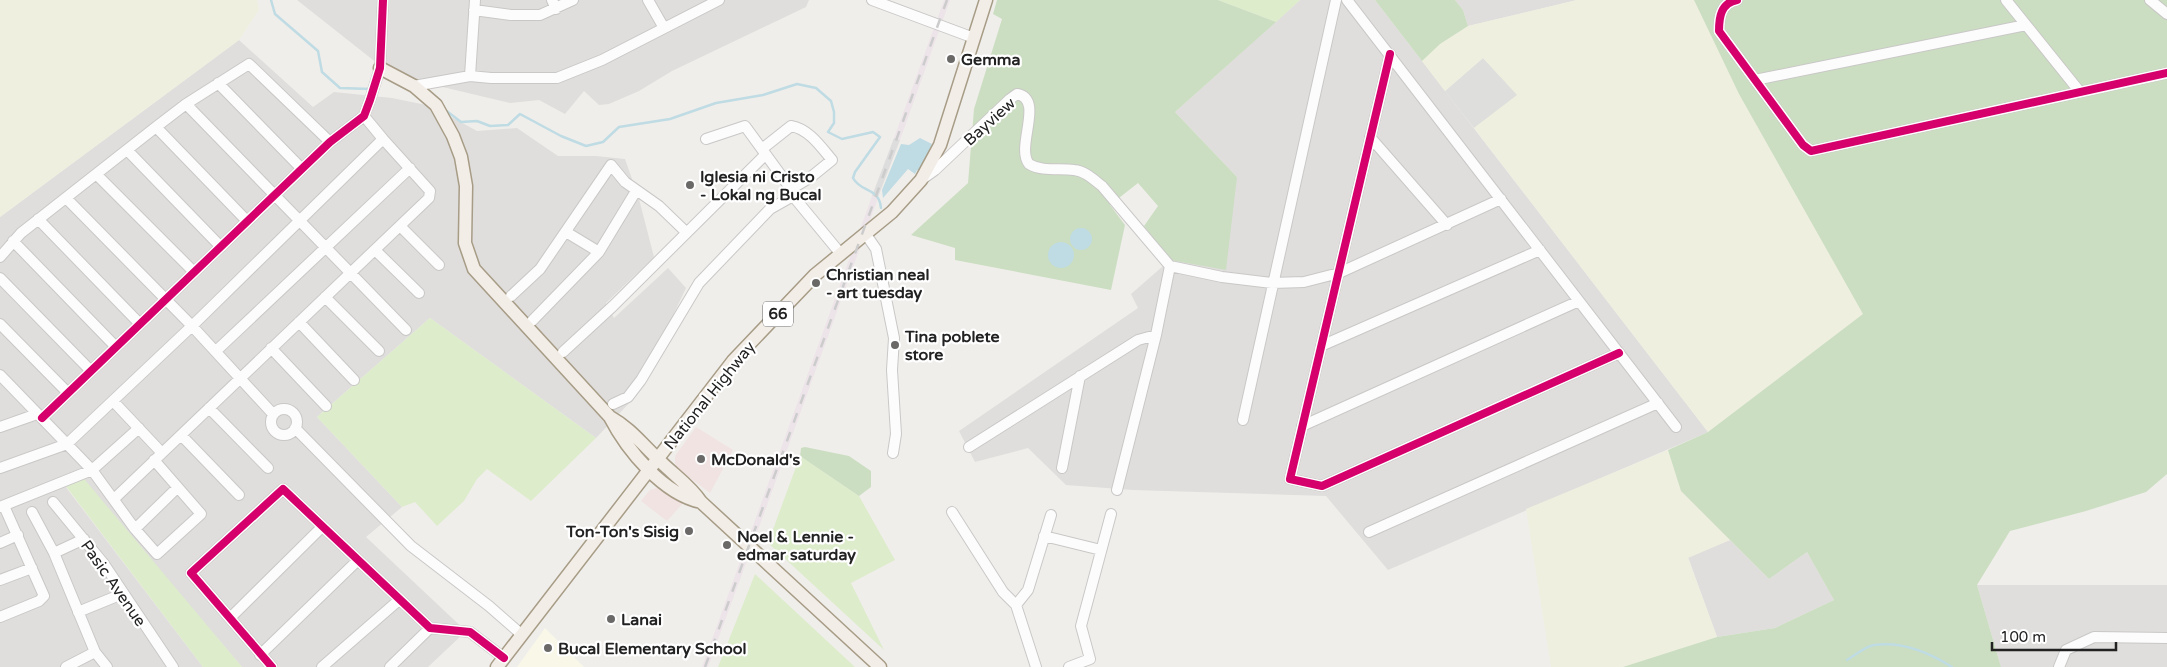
<svg xmlns="http://www.w3.org/2000/svg" width="2167" height="667" viewBox="0 0 2167 667" font-family="'Varela Round',sans-serif">
<style>
.residential{fill:#dfdedc}
.commercial{fill:#f1e3e1}
.industrial{fill:#ede4e9}
.education{fill:#f8f7e8}
.religious{fill:#dededc}
.farmland{fill:#efefdf}
.grass{fill:#ddeccb}
.forest{fill:#cbdec1}
.water{fill:#bfdbe3}
.pier{fill:#dedddd}
.lines{fill:none;stroke-linecap:round;stroke-linejoin:round}
.stream{stroke:#bfdbe3;stroke-width:2.5}
.minor-casing{stroke:#c9c8c7;stroke-width:12}
.major-casing{stroke:#a79c86;stroke-width:15}
.minor{stroke:#fdfcfc;stroke-width:10}
.major{stroke:#f3ede7;stroke-width:12}
.rail{stroke:#ccc;stroke-width:2.5;stroke-dasharray:10 10;stroke-linecap:butt}
.cycleway-casing{stroke:#fff;stroke-width:11}
.cycleway{stroke:#d6006c;stroke-width:8}
.poi-dot{fill:#6a6968;stroke:#fff;stroke-width:2}
.labels{text-anchor:middle;stroke-width:4.5;stroke-linejoin:round;paint-order:stroke}
.shield{fill:#fff;stroke:#646464;stroke-width:1}
.shield-label{font-size:15px;font-weight:bold;fill:#222}
.poi-label{font-size:16px;font-weight:bold;fill:#222;stroke:#fff;text-anchor:start}
.street-label{font-size:16px;fill:#222;stroke:#fff}
</style>
<rect width="100%" height="100%" fill="#f0eeeb"/>
<path class="residential" d="M297,0H809L806,7L672,71L639,91L609,104L599,105L584,91L565,114L539,100L510,103L392,75Z
M1300,0H1375L1708,432L1388,570L1326,496L1133,490L1066,485L1028,448L975,462L959,431L1138,308L1131,294L1170,260L1237,177L1175,112Z
M1455,0H1577L1468,26L1463,10Z
M239,40L313,107L334,92L392,98L431,106L477,131L517,128L558,156H596L625,159L639,199L654,257L606,303L614,318L668,268L686,288L634,398L596,438L430,318L317,417L402,507L366,537L469,634H463L428,667H242L158,569L65,486L203,667H0V217Z
M1730,540L1769,579L1807,552L1834,600L1775,628L1717,637L1688,557Z
M1977,585H2167V667H2001Z"/>
<path class="commercial" d="M696,427L733,450L710,493L677,468L675,463V456Z
M657,488H664L683,503L667,521L641,501L650,490Z"/>
<path class="industrial" d="M944,0H950L900,140L894,138Z
M872,196L878,198L753,544L708,667H702Z"/>
<path class="education" d="M545,628L584,667H517Z"/>
<path class="religious" d="M1483,58L1518,95L1474,128L1445,91Z"/>
<path class="farmland" d="M0,0H257L259,10L239,40L0,217Z
M1577,0H1694L1739,94L1863,314L1708,432L1474,128L1517,95L1483,58L1445,91L1422,61L1440,44L1468,26Z
M1668,450L1681,491L1730,540L1688,558L1717,637L1623,667H1551L1526,509Z"/>
<path class="grass" d="M1218,0H1300L1276,22Z
M430,318L596,438L531,501L487,469L477,479L464,501L437,526L415,502L402,507L317,417Z
M800,456L859,496L895,560L851,583L884,650L768,543Z
M80,474L242,667H203L65,485Z
M755,574L855,667H718Z"/>
<path class="forest" d="M997,0H1218L1276,22L1175,112L1237,177L1226,270L1170,260L1144,226L1158,206L1138,183L1110,205L1125,225L1111,290L955,260V248L911,235L968,183L974,109L1002,19L993,14Z
M1375,0H1455L1463,10L1468,26L1440,44L1422,61Z
M1694,0H2167V474L2146,492L2086,511L2010,531L1977,585L2001,667H1623L1717,637L1775,628L1834,600L1807,552L1769,579L1681,491L1668,450L1708,432L1863,314L1739,94Z
M805,447L849,456L871,471V487L859,496L800,456L801,448Z"/>
<path class="water" d="M920,138L932,144L920,171L917,170L915,174L908,169L883,198L882,190L901,144L909,145Z
M1070 239a11 11 0 1 1 22 0a11 11 0 1 1-22 0Z
M1048 255a13 13 0 1 1 26 0a13 13 0 1 1-26 0Z"/>
<path class="pier" d="M894,138L900,140L878,197L872,196Z"/>
<g class="lines">
<path class="stream" d="M271,0L275,14L318,51L322,72L340,88L370,89
M444,109L461,122L477,121L490,126L508,125L520,114L561,136L586,146L603,142L619,127L670,119L716,103L763,95L797,84L816,88L831,101L834,112V123L828,132L842,139L873,132L880,137L855,172L853,178C861,193 879,187 881,208
M1847,660C1854,656 1866,646 1874,645C1901,641 1930,653 1952,667"/>
<g class="minor-casing">
<path id="minor" d="M552,0L556,9
M648,0L664,28
M872,0L974,38
M1347,0L1676,427
M1737,0C1721,3 1719,17 1719,31L1803,145L1811,151L2167,73
M2006,0L2080,92
M2150,0L2167,14
M474,10L511,15H540L573,0
M1390,54L1290,479L1322,486L1619,353
M470,76L475,0
M1755,80L2026,25
M218,83L302,169
M414,86L470,76L491,78H557L602,60L719,0
M186,104L406,330
M156,127L247,221
M1370,137L1447,225
M706,139L745,126L791,189L793,196L840,253
M762,149L791,126C809,129 821,147 832,160L811,177L791,189
M127,150L221,247
M96,174L194,272
M921,180L935,170L1010,99L1017,94C1045,99 1015,147 1029,164C1042,172 1060,168 1074,170C1085,171 1093,179 1102,186L1170,266
M66,198L192,326L273,414
M38,219L140,324
M400,226L439,265
M566,232L599,252
M865,233L876,249L894,338L892,370L896,434L893,453
M13,241L116,347
M375,250L419,293
M0,257L21,233L156,127L186,104L249,64L330,142
M1170,266L1222,277L1272,283L1304,282L1339,273L1501,199
M0,278L91,371
M511,296L540,269L611,165L625,182L659,206L686,232
M325,297L379,351
M532,321L599,252L636,191
M299,322L354,380
M0,324L68,393
M1321,346L1540,250
M271,348L326,406
M216,351L410,168
M563,352L613,306L765,155
M0,375L92,470L135,529L157,554L201,514L154,460
M113,401L162,453
M613,404L628,397L641,380L699,283L770,209L793,196
M209,408L268,468
M271 422a13 13 0 1 1 26 0a13 13 0 1 1-26 0Z
M42,418L330,142L364,116L370,100L380,68L383,0
M1243,420L1336,0
M1302,426L1579,301
M0,427L37,414
M295,428L411,546L489,606L521,634
M181,435L239,495
M969,447L1138,340L1156,335
M0,468L67,444L192,326L383,139L364,116
M1062,468L1080,376
M1117,490L1156,335L1170,266
M114,499L429,198L430,191L383,139
M53,502L104,564L173,667
M0,507L92,470L139,428
M32,512L54,553L95,652L107,667
M952,512L1003,592L1016,605
M135,529L177,488
M1369,532L1658,403
M1044,536L1101,550
M0,543L18,535
M54,553L84,539
M0,580L32,568
M78,612L122,594
M0,617L39,601L44,596L4,506
M230,618L322,527
M260,655L357,561
M66,667L95,652
M272,667L191,573L283,489L430,628L470,632L504,658
M322,667L399,600
M390,667L430,628
M1036,667L1016,605L1028,590L1051,515
M1069,667L1090,659L1081,626L1111,514
M2059,667L2066,650L2094,637L2167,638"/>
</g>
<g class="major-casing">
<path id="major" d="M380,68L414,86L436,105L453,136L461,157L466,186L465,243L474,269L610,417C627,450 663,494 701,502
M610,417C631,429 640,442 657,458C672,474 689,484 701,502L880,667
M497,667L733,361L815,275L892,212L921,180L940,145L986,0"/>
</g>
<use href="#minor" class="minor"/>
<use href="#major" class="major"/>
<path class="rail" d="M705,667L947,0"/>
<g class="cycleway-casing">
<path id="cycleway" d="M1737,0C1721,3 1719,17 1719,31L1803,145L1811,151L2167,73
M1390,54L1290,479L1322,486L1619,353
M42,418L330,142L364,116L370,100L380,68L383,0
M272,667L191,573L283,489L430,628L470,632L504,658"/>
</g>
<use href="#cycleway" class="cycleway"/>
</g>
<g class="poi-dot">
<circle cx="951" cy="59" r="5"/>
<circle cx="690" cy="185" r="5"/>
<circle cx="816" cy="283" r="5"/>
<circle cx="895" cy="345" r="5"/>
<circle cx="701" cy="459" r="5"/>
<circle cx="689" cy="531" r="5"/>
<circle cx="727" cy="545" r="5"/>
<circle cx="611" cy="619" r="5"/>
<circle cx="548" cy="648" r="5"/>
</g>
<g class="labels">
<rect class="shield" x="763" y="301.5" width="30" height="25" rx="4"/>
<g class="shield-label">
<text x="778" y="319">66</text>
</g>
<g class="poi-label">
<text x="961" y="65">Gemma</text>
<text x="700" y="182">Iglesia ni Cristo<tspan x="700" dy="18">- Lokal ng Bucal</tspan></text>
<text x="826" y="280">Christian neal<tspan x="826" dy="18">- art tuesday</tspan></text>
<text x="905" y="342">Tina poblete<tspan x="905" dy="18">store</tspan></text>
<text x="711" y="465">McDonald's</text>
<text x="679" y="537" text-anchor="end">Ton-Ton's Sisig</text>
<text x="737" y="542">Noel &amp; Lennie -<tspan x="737" dy="18">edmar saturday</tspan></text>
<text x="621" y="625">Lanai</text>
<text x="558" y="654">Bucal Elementary School</text>
</g>
<g class="street-label">
<text transform="translate(989 121) rotate(-42)" y="6">Bayview</text>
<text transform="translate(709 395) rotate(-51)" y="6">National Highway</text>
<text transform="translate(114 583) rotate(55)" y="6">Pasic Avenue</text>
</g>
</g>
<path d="M1992 642v8h124v-8" fill="none" stroke="#222222" stroke-width="2.5"/>
<text x="2000" y="642" font-size="15" fill="#222222" stroke="#ffffff" stroke-width="4" paint-order="stroke">100 m</text>
</svg>
